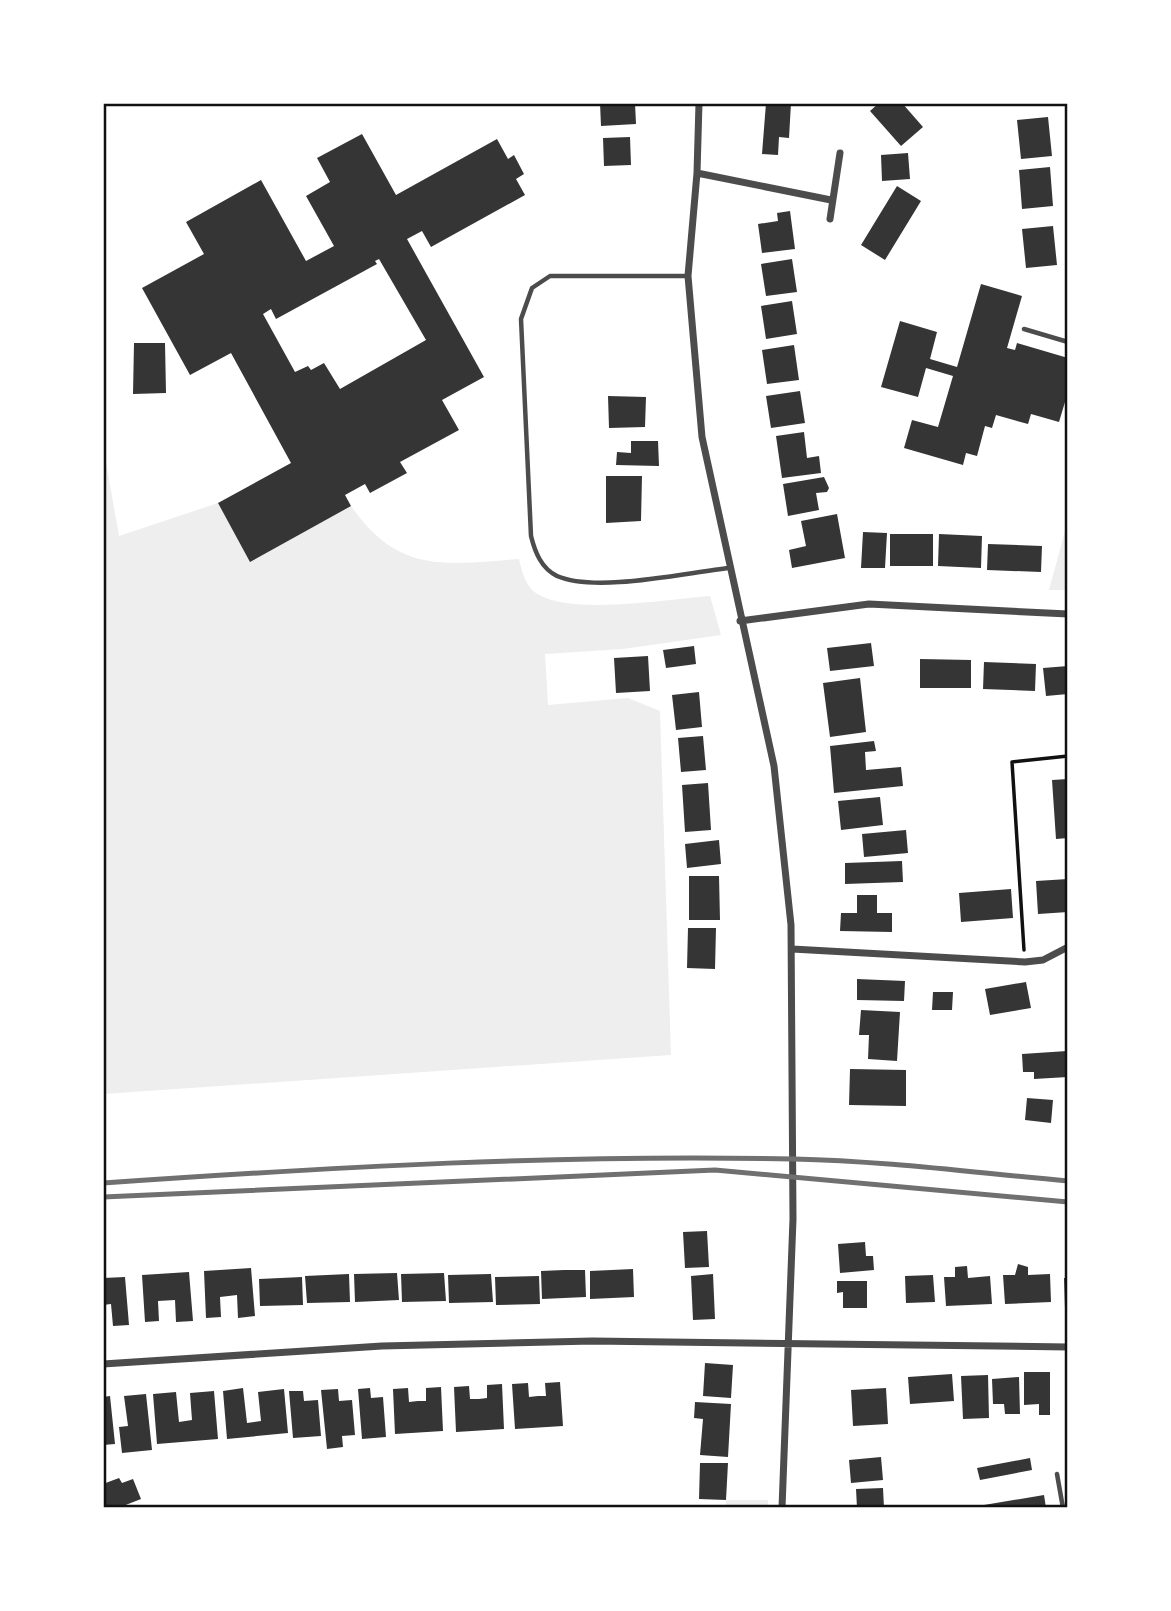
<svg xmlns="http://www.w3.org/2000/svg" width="1171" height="1611" viewBox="0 0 1171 1611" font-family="'Alegreya Sans',sans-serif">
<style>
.green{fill:#eee}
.building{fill:#353535;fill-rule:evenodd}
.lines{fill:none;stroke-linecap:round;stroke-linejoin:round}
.path{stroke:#111;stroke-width:3.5}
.service{stroke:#4c4c4c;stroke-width:4.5}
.minor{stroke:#4c4c4c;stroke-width:7}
.rail{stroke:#707070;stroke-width:5}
.neatline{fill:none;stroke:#111;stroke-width:2.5}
</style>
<rect width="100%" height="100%" fill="#fff"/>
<path class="green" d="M103,445L119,536L218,503L250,561L351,506C399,575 445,564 519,559C522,572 526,588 539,595C576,615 667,599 710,596L721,635L623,649L545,654L548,705L628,698L660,711L671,1055L103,1094Z
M1068,520V590H1049Z
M726,1500H768V1508H726Z"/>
<path class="building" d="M600,103H635L636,124L601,126Z
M766,103H791L789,138L779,137L778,155L762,154Z
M879,103H902L923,127L901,146L870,111Z
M1048,117L1052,156L1021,159L1017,120Z
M362,134L396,195L497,139L508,159L514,155L524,174L516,179L525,195L431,247L422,231L407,239L484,377L442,400L459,430L400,462L407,473L370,493L365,484L345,495L351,506L250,562L218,503L291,463L231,353L190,375L142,288L204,254L186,222L261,180L306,261L334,246L306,196L330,182L317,158ZM379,259L426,340L340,389L324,363L311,370L308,366L295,372L263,314L271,309L276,319L377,264L375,261Z
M630,137L631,165L604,166L603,138Z
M908,153L910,179L882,181L881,155Z
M1050,167L1053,206L1022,209L1019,170Z
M897,186L921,201L885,260L861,245Z
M790,211L795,249L762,253L758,224L778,221L777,213Z
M1053,226L1057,265L1026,268L1022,229Z
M792,259L797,292L766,296L761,264Z
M981,284L1022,296L1007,348L1015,350L1017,343L1068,358V392L1059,422L1031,414L1028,424L996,415L992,428L985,426L977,456L966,453L963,465L904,448L912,420L938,427L953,376L926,368L918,397L881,387L900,321L937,332L930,359L957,367Z
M792,301L797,334L766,339L761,306Z
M134,343H165L166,393L133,394Z
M794,345L799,380L767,384L762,350Z
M800,391L805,423L771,428L766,396Z
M608,396L646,397L645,427L609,428Z
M804,432L807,458L819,456L821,473L782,478L776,436Z
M631,441H658L659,466L616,465L617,452L631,453Z
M606,476H642L641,521L606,523Z
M824,477L829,488L827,492L816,493L819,510L788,516L783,484Z
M837,514L845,558L792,568L789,550L806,546L801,521Z
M863,532L887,533L885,568H861Z
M890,534H933V566H890Z
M939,534L982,536L981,568L938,566Z
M988,544L1042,546L1041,572L987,570Z
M871,643L874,666L830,671L827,648Z
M694,646L696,664L666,668L663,650Z
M648,656L650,691L616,693L614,658Z
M920,659L971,660V688H920Z
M984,662L1036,664L1035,691L983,689Z
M1068,666V694L1046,696L1043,668Z
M860,678L866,732L830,737L823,683Z
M699,692L702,727L676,730L672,695Z
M703,736L706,770L681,772L678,738Z
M874,741L876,751L865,752L866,770L901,767L903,786L834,793L830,746Z
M1068,779V838L1056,839L1052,780Z
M708,783L711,830L685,832L682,785Z
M880,797L883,825L841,830L838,801Z
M906,830L908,853L864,857L862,834Z
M719,840L721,864L687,868L685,844Z
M902,861L903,882L845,884V863Z
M689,876H719L720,920H689Z
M1068,879V912L1038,914L1036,881Z
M1011,889L1013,918L961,922L959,893Z
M857,895H877V913H892V932L840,931L841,913H857Z
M688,928H716L715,969L687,968Z
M857,979L905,981L904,1001L857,1000Z
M1026,982L1031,1008L990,1015L985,989Z
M933,992H953L952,1010H932Z
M861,1010L900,1012L897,1061L868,1059L869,1035H859Z
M1067,1051L1068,1077L1034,1079V1072H1023L1022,1054Z
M850,1069L906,1070V1106L849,1105Z
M1027,1098L1053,1100L1051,1123L1025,1120Z
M707,1231L709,1267L685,1268L683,1232Z
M865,1242L866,1256H873L874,1270L840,1273L838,1244Z
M1018,1264L1028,1267V1275L1050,1274L1051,1302L1005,1304L1003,1275H1015Z
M967,1266L968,1278L990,1276L992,1304L946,1306L944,1277H955V1267Z
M251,1268L255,1316L238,1318L237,1295L220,1297L221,1317L206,1318L204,1271Z
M633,1269L634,1297L590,1299V1271Z
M564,1270H585L586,1297L542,1299L541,1271Z
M189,1272L193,1321L176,1322L175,1300L158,1301L159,1321L145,1322L142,1275Z
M397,1273L399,1300L355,1302L354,1274Z
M444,1273L446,1301L402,1302L401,1274Z
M349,1274L350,1302L307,1303L305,1276Z
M491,1274L493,1302L449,1303L448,1275Z
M713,1274L715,1319L693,1320L691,1276Z
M933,1275L935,1302L906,1303L905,1276Z
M539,1276L540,1304L496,1305L495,1277Z
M125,1277L129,1325L113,1326L111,1304L103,1305V1278Z
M302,1277L303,1305L260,1306L259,1279Z
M1064,1278H1068V1307L1065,1308Z
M837,1281H867V1308H843V1292L837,1293Z
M705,1363L733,1365L731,1398L703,1396Z
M1024,1372H1050V1415H1039V1404L1024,1405Z
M952,1374L954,1401L910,1404L908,1377Z
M988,1375L989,1418L963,1419L961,1376Z
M1019,1377L1020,1414H1005L1004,1404H993L992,1379Z
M560,1382L563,1426L515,1429L512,1384L528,1383L529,1397L538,1396H546L545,1383Z
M502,1384L504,1429L456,1432L454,1387L469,1386L470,1399H479L487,1398V1385Z
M441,1387L443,1431L395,1434L393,1389L408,1388L409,1402L418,1401H426V1388Z
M243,1388L247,1423L261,1421L258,1392L284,1389L288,1433L227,1439L223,1391Z
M370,1388L371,1398L383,1397L386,1437L362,1439L358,1389Z
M886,1388L888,1424L853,1426L851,1390Z
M338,1389L339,1401L352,1400L355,1435L342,1436L343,1447L327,1449L321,1390Z
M214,1391L218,1439L157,1444L153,1394L176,1392L179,1422L192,1420L190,1393Z
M289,1391H303L304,1401L318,1400L321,1436L293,1438Z
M146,1394L152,1450L122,1453L119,1427L128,1426L124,1396Z
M110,1396L115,1444L103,1445V1397Z
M695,1402L731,1404L728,1457L700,1455L703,1419L694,1418Z
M881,1457L883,1480L851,1483L849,1460Z
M1030,1458L1032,1470L980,1480L977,1468Z
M700,1463H728L726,1500L699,1499Z
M119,1478L122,1483L133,1479L141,1499L118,1508H103V1484Z
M883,1488L884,1508H857L856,1489Z
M1044,1495L1046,1508H985L984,1505Z"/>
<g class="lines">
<path class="path" d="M1024,950L1012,762L1068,756"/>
<path class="service" d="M688,276H550L532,288L521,319L531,536C535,552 541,568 557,576C596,593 684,573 729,568
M1024,329L1068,342
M1057,1474L1063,1508"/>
<path class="minor" d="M699,103L697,173L688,276L702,437L774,766L791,925L793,1219L782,1508
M697,173L831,200
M830,219L840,153
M740,621L869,604L1068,614
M792,949L1025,962L1043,960L1068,947
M103,1364L382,1346L592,1341L1068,1347"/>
<path class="rail" d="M103,1183C333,1167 564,1154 794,1159C885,1161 977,1173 1068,1181
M103,1197L715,1170L1068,1202"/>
</g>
<rect width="1171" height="1611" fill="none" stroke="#ffffff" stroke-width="210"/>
<rect x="105" y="105" width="961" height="1401" class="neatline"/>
</svg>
